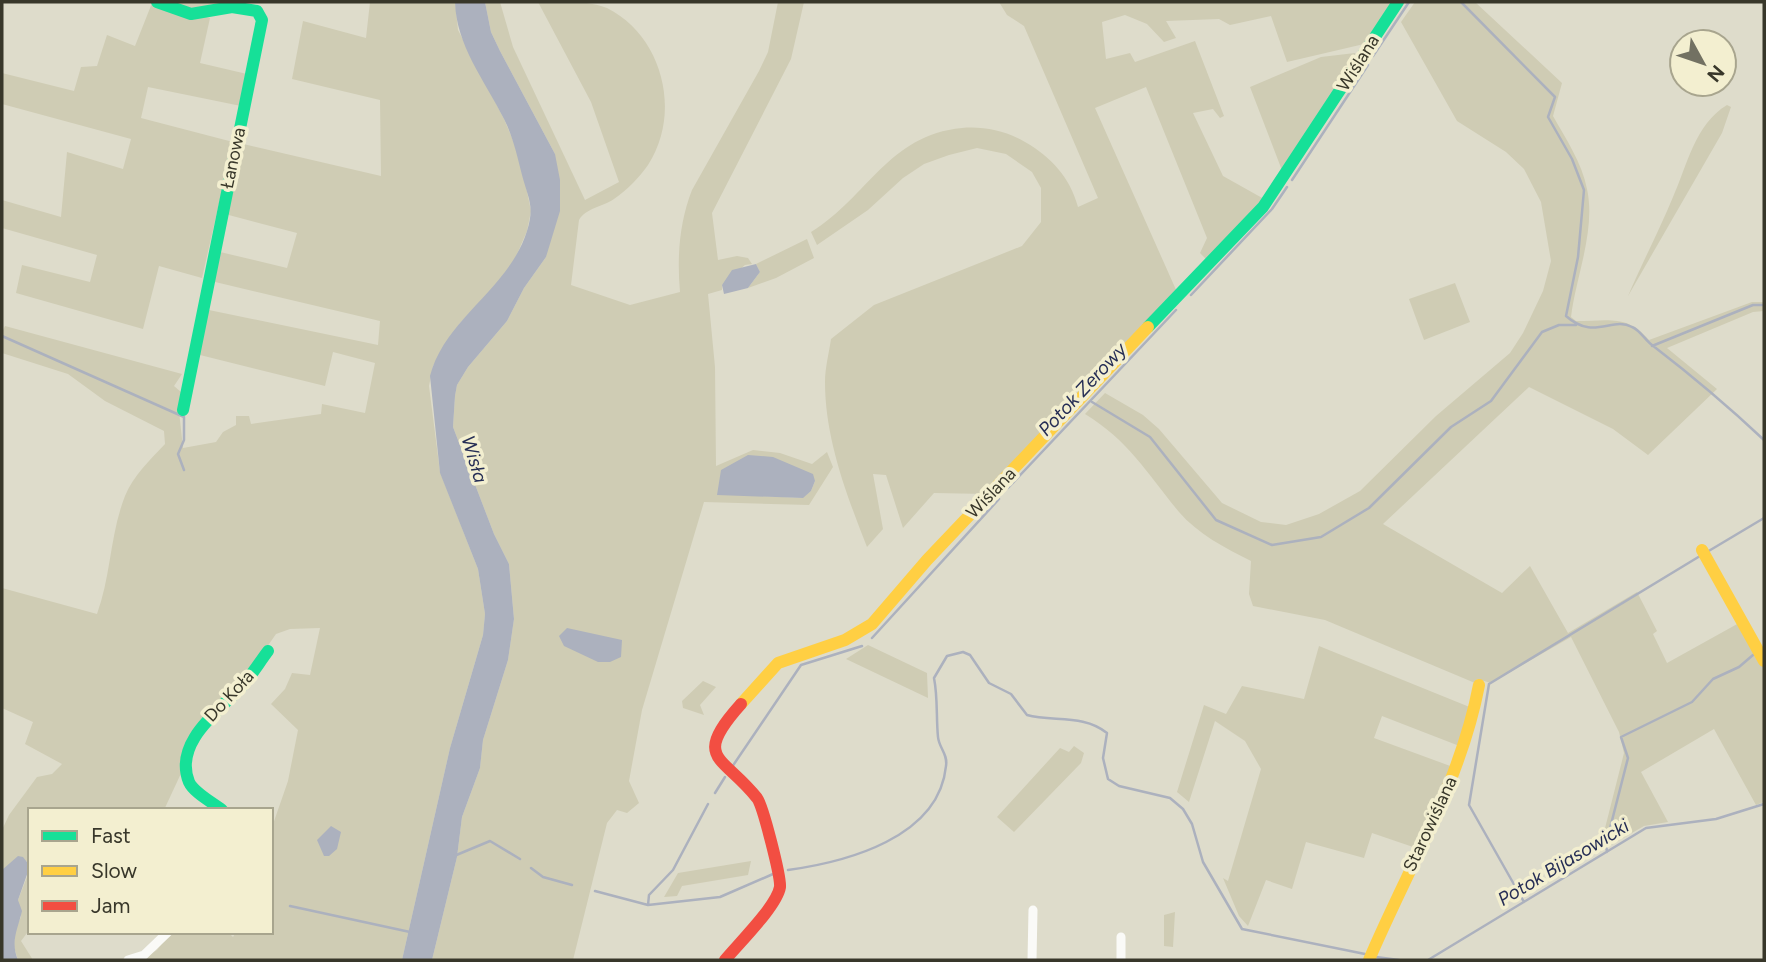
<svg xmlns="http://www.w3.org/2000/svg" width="1766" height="962" viewBox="0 0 1766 962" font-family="Figtree,sans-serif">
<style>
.green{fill:#cfccb4;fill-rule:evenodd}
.water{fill:#acb1be}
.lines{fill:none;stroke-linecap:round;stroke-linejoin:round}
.stream{stroke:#acb1be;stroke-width:2.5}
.street{stroke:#fafaf7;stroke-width:9}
.fast{stroke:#16e098;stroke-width:12}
.slow{stroke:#ffcf43;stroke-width:12}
.jam{stroke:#f24e42;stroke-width:12}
.labels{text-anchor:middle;stroke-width:7;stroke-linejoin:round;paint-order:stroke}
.street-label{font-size:18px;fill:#38372a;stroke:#f3efd0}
.water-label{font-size:19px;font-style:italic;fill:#262e55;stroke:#f3efd0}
</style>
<rect width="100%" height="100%" fill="#dedccb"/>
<path class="green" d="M163,2H223L197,12Z
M370,2H455L458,30L504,119L520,157L531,211L527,231L515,259L502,279L460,323L433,366L429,386L440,472L478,569L485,614L483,635L450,748L402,960H140L157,950L171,932H228L233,937L236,932H271V830L288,781L298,730L271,704L285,689L292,673L310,675L320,628L290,629L276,634L244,680L210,711L164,810H30V866L28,861L2,870V830L9,815L37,777L52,774L62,764L25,744L33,722L2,708V588L97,614C111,576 110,534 125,496C133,476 150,460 165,444L164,431L105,401L68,374L2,353V332L5,326L182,374L174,386L181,392L179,411L183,448L216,442L223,432L236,425V416H249L251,424L321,414L322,404L365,413L375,363L333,352L325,386L196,354L204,309L378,345L380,321L211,281L216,251L287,268L297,233L225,214L239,143L381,176L380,100L292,79L303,21L366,38Z
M485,2H500L513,47L585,200L619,182L591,102L538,2C560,2 587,0 607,8C663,36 682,113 648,165C639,178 627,190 614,199C602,207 586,208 579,220L571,285L630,305L680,292C677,258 679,223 692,190L759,71L768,52L778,2H804L791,59L712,213L718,260L737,256L748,258L752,264L745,265L722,285V290L708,294L715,367L716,466L753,450L780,453L812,464L827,452L833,467L809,505L704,502L642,710L629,781L639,803L627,813L617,810L607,823L573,960H432L457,857L462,817L480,768L483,740L508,660L514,619L509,564L494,534L453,427L455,396L457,385L468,367L507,321L524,288L546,257L555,154L500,51L491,32ZM815,481L811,491L802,498L717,494Z
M999,2H1392L1364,44L1287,62L1271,16L1230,25L1219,19L1166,21L1176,38L1164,42L1147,24L1125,15L1102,22L1106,59L1130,53L1135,62L1195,41L1224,116L1220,118L1213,109L1193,113L1223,176L1264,199L1207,260L1200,253L1207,238L1146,87L1095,108L1177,292L986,494L934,493L903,528L886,475L873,474L883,529L867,547C847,496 825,439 825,382C825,368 829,353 831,339L874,305L1022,246L1041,222V188L1032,172L1006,154L977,148L949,155L924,164L903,178L868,210L817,245L811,232C868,197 888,135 962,128C983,126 1007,131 1025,142C1051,157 1070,177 1078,207L1098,198L1024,26L1007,15Z
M1415,2H1475L1562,83L1553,116C1566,139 1582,163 1587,189C1596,230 1576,276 1571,317L1576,321C1608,321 1627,314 1649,340L1752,302H1764V311L1753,312L1667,348L1717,389L1648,455L1613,429L1529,387L1383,524L1502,593L1530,566L1568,633L1637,592L1657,631L1653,634L1667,663L1739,623L1764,667V802L1756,805L1714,729L1641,772L1668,822L1644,826L1599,852L1624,753L1619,732L1571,637L1491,683L1477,679L1475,683L1325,620L1253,606L1249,594L1251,561C1225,548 1198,534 1179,512C1147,473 1129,441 1085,414L1105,393L1143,415L1159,429L1222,503L1261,522L1286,525L1319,514L1360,491L1436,416L1510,353L1523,333L1543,291L1551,261L1541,202L1524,169L1506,152L1457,121L1401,22Z
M152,3L210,18L200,63L247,74L241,106L148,87L141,118L233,142L202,278L159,266L143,329L16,293L22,265L90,282L97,255L2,228V200L61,217L67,152L123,169L131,139L2,104V73L74,91L81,67L97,66L107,35L135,46Z
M1355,53L1357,59L1283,173L1250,87L1321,57Z
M1727,105L1731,107L1722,133L1628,296C1642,263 1659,231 1673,197C1687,166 1695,124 1727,105Z
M807,239L814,258L776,278L748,288L760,272L756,264Z
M1455,283L1470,322L1424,340L1409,299Z
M868,645L927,673L928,698L846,659Z
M1319,646L1472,708L1462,747L1382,716L1374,738L1453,767L1416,848L1372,833L1364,858L1306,842L1292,889L1266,880L1248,926L1239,916L1223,878L1228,881L1261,769L1245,741L1215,721L1189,802L1177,792L1204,705L1226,714L1242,686L1304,699Z
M703,681L716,687L700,705L704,715L683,708L682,701Z
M1074,746L1084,753L1081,763L1014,832L997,817L1060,748L1069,752Z
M751,861L748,875L682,886L677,896L664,897L678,873Z
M30,869V929L21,941L33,960H18L14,947L15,929L21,917L18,900Z
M1175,912L1173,947L1164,946V915Z"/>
<path class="water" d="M455,2H485L491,32L500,51L555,154L560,180V211L546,257L524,288L507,321L468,367L457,385L455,396L453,427L494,534L509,564L514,619L508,660L483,740L480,768L462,817L457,857L432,960H402L450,748L483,635L485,614L478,569L440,473L430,376C445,318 509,289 527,231C535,206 528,198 522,175C517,155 513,137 504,119C485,81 456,45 455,2Z
M756,264L760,272L748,288L724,294L722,285L732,270Z
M748,455L773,457L813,474L815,481L811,491L803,498L717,495L721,470Z
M567,628L622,640L621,657L610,662H598L564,646L559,636Z
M331,826L341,832L337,849L329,856H324L317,840Z
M18,856L23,857L30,866L18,900L22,911C18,929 10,941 18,960H2V870Z"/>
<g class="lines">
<path class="stream" d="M1461,2L1555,97L1548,117L1572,159L1584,190L1578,257L1566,316C1594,341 1612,316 1632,327C1640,330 1645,340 1652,345C1691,375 1728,406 1764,440
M1373,56L1409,2
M1292,180L1368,65
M1191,295L1272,209L1287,187
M2,336L184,417V440L178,454L184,470
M1652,346L1753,305H1764
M1092,402L1150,437L1216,520L1272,545L1321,537L1369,508L1451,427L1491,401L1542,332L1559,325H1576
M1008,488L1176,310
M1707,552L1764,518
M872,638L999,499
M732,767L801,665L862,646
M715,793L725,777
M1607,852L1606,844L1628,758L1621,737L1692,702L1713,679L1739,667L1753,655
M454,856L490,841L520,859
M531,868L543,877L572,885
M788,870C846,862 939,838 946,766C948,754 939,748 938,737C936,717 938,698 934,678L947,656L963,652L970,655L989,683L1011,694L1027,715C1053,722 1084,714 1107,733L1103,758L1108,779L1119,786L1170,798L1183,809L1192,824L1203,862L1242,929L1365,954
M595,891L648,905L720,897L773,874
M1524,902L1469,805L1489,684L1700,556
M648,905L649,895L673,870L708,804
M290,906L410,932
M1376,957L1399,960
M1428,960L1646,828L1716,819L1764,804"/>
<path class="street" d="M128,960L144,955L168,932
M1032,960L1033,910
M1121,960V937"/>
<path class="fast" d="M157,2L191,14L232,7L257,11L262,20L183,410
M1148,327L1263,207L1398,2
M222,810C212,802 194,793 189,782C173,742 220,710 242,686C251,676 259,663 268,651"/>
<path class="slow" d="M1702,550L1764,661
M741,704L778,663L845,640L872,624L927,560L1148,327
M1369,960C1408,868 1460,784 1479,685"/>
<path class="jam" d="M725,960C738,944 777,906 780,887C781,877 763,806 757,798C723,755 691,760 741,704"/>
</g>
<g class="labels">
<g class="street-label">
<text transform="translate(1358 63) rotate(-58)" y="6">Wiślana</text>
<text transform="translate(233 158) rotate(-78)" y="6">Łanowa</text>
<text transform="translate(991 493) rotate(-46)" y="6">Wiślana</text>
<text transform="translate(229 696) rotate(-47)" y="6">Do Koła</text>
<text transform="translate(1430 824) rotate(-65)" y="6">Starowiślana</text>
</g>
<g class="water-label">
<text transform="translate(1082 389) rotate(-47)" y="7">Potok Zerowy</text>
<text transform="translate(475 459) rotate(73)" y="7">Wisła</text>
<text transform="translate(1563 862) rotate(-31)" y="7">Potok Bijasowicki</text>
</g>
</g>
<rect width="1766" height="962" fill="none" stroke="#38372a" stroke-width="7"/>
<rect x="28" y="808" width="245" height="126" fill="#f3efd0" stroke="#a8a58e" stroke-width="2"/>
<rect x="42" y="831" width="35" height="10" fill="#16e098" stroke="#a8a58e" stroke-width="2"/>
<text x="91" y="843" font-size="21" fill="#38372a">Fast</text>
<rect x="42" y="866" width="35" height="10" fill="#ffcf43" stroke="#a8a58e" stroke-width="2"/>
<text x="91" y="878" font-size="21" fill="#38372a">Slow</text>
<rect x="42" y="901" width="35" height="10" fill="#f24e42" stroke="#a8a58e" stroke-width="2"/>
<text x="91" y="913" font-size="21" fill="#38372a">Jam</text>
<g transform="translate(1703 63) rotate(130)"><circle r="33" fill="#f3efd0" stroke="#a8a58e" stroke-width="2"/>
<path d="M0-5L12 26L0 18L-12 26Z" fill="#727162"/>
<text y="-10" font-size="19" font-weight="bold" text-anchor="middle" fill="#38372a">N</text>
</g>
</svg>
